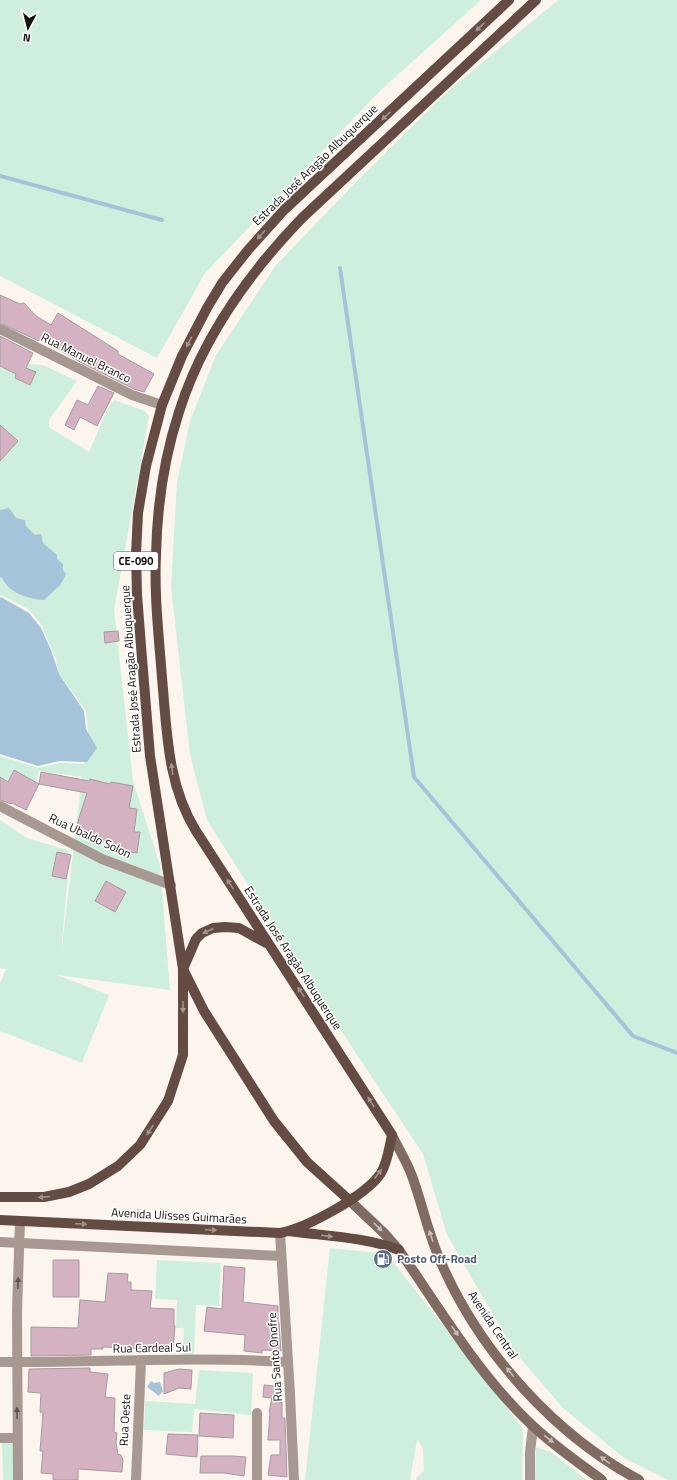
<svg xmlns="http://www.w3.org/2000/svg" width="677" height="1480" viewBox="0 0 677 1480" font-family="'Titillium Web',sans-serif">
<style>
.green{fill:#cfefde}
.water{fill:#a6c4d9}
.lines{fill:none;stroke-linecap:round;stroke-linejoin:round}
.stream{stroke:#a6c4d9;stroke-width:4}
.building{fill:#d5b2c1;stroke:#a59b9f}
.street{stroke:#a79892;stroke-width:10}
.secondary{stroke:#806b63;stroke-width:10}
.primary{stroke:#644b43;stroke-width:10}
.oneway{fill:#a2938e}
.oneway2{fill:#c6bcb9}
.oneway3{fill:#5c5450}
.labels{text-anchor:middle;stroke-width:3;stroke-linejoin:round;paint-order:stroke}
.shield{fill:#fff;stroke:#595856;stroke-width:1}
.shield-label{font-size:11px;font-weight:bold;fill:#12100d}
.street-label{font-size:12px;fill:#12100d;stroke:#fff}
.service-label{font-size:12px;font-weight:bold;fill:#4e5e75;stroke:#fff;text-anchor:start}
</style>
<rect width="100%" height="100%" fill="#fcf5ed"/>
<path class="green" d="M0,0H481L382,89L205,273L157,358L0,276Z
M558,0H677V1480H668L624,1458L563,1408L514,1351L447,1235L423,1154L322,1002L207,820L190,755L171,586L177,483L190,421L216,355L276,265L358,180L449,90Z
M0,361L43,365L77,381L49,420V427L89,452L107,410L114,400L145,411L149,416L114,610L133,781L160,865L170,990L57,975L109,995L82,1063L0,1031V983L6,969L0,968V820L27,838L70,851L61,954L82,777L39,771L34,790L0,783L2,778L0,776V756L38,768L60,763L84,764L88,731L86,711L58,672L56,659L41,624L28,609L1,595L0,596Z
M330,1248L379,1253L394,1263L523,1428L522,1480H416L417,1477L424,1471L423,1449L417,1439L410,1480H305Z
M157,1260L221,1263L219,1306L196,1305L194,1356L183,1355L184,1328H176L177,1300L155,1299Z
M199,1370L253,1373L251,1415L194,1409L192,1432L144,1430L145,1401L195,1404Z
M2,1442H16L17,1480H3Z
M536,1447L551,1452L587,1480H535Z"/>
<path class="water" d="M9,508L16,518L25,520L26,526L35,535L41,534L43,543L57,555V559L63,564V570L66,574L61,584L44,600C28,599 9,593 2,578L0,577V510Z
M1,597L29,613L41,628L51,650L59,674L84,711L86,729L97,748L87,762L59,761L38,766L0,754V598Z
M151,1381L154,1383L160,1382L163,1391L159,1396L147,1387Z"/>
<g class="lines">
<path class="stream" d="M0,176L162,220
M340,268L414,777L633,1036L677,1053"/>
</g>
<path class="building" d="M0,295L20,304L24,303L36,316L51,325L58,313L118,351V354L154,374L144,392L134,389L82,363L40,339L39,341L0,323Z
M0,336L33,353L26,368L36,372L30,385L15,378L16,374L0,366Z
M98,386L114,393L97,426L80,417L74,430L65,425L77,400L88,405Z
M0,425L18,441L0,461Z
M118,631L119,641L105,643L104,632Z
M14,770L39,784L26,810L12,803L11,804L0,800V777L8,782Z
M41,772L89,781L90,779L110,784L111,782L133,786L129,808L137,809L134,832H140L137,853L106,849L107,841L75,831L87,793L39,784Z
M57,852L71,855L66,879L52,876Z
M106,881L126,892L115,912L95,901Z
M53,1260H79V1297H53Z
M224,1266L245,1268L243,1302L278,1306V1323H279L281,1351L262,1350V1353L244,1351L245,1335L204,1331L207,1307L222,1309Z
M108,1273L128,1274L127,1282H131V1290L152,1291L150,1308L174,1309V1326H175L173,1350L150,1348V1349L103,1347V1349H91V1355L31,1356V1327L78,1328L80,1300L105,1302Z
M90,1368V1372L108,1374L105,1397L115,1398L114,1432L117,1433L116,1443L118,1454L121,1455L123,1460L122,1472L78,1469V1480H53V1474L41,1473L43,1451H40L43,1413L40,1412L41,1393L28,1392L29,1369Z
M179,1369L192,1370L191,1389L179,1388L164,1394V1373Z
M275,1381L282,1382L280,1402H282V1418H285L287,1477L268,1475L271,1455H280V1440H268L270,1412H269L272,1398L263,1397L264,1385L274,1386Z
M200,1413L234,1415L233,1438L199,1436Z
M168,1434L198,1435L197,1457L166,1454Z
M201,1456H232L246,1457L244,1476L224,1473H200Z"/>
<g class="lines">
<path class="street" d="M0,329L132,395L162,405
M0,806L102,859L171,885
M280,1233L290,1394L294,1480
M0,1242L281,1256
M0,1362C96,1363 192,1356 288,1362
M257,1413V1480
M0,1438H17
M18,1480L17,1311L20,1221
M136,1480L141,1361
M530,1480V1452L533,1427"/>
<path class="secondary" d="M392,1135C398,1148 407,1162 412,1176C423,1206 429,1238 443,1267C482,1354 555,1435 639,1480
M349,1200L385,1234L399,1250C440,1309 480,1377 533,1426C554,1446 579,1463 602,1480"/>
<path class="primary" d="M0,1197H44L69,1192L89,1184L118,1166L140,1145L168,1101L183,1055V969L196,939L202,933L213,928L225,927L239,928L266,943
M349,1200L307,1162L274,1121L204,1011L183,969L150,756L141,646L137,595L136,554L138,513L146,466L162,405L182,356L207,308L222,283L248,250L284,210L509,0
M0,1220L280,1233C306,1228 366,1196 381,1173C388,1161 389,1148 392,1135L196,831C167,784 167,731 162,678C159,637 154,596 156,555C157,507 164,458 179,412C202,338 249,273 302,218L536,0
M289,1231C325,1236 365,1237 399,1250"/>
</g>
<defs><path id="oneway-solid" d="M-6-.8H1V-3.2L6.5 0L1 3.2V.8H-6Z"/></defs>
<g class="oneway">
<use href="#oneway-solid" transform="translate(480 27) rotate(137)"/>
<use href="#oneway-solid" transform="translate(386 116) rotate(137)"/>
<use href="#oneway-solid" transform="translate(261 235) rotate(132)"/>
<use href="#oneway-solid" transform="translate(189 342) rotate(117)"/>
<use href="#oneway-solid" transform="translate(172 769) rotate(-98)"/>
<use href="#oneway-solid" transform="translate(230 884) rotate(-123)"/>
<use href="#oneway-solid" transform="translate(208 931) rotate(156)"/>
<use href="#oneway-solid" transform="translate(301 992) rotate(-124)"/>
<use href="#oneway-solid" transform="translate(183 1007) rotate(89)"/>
<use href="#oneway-solid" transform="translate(371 1102) rotate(-122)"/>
<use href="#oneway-solid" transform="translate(150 1130) rotate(124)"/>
<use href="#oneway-solid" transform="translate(378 1174) rotate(-53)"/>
<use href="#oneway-solid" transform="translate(44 1197) rotate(175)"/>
<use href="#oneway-solid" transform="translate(81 1224) rotate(3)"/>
<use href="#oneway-solid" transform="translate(211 1230) rotate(3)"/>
<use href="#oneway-solid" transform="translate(327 1236) rotate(7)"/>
</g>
<g class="oneway2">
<use href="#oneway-solid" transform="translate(378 1227) rotate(44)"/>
<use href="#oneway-solid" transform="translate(431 1236) rotate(-109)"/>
<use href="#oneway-solid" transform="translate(455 1331) rotate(55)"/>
<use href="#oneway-solid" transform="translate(510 1372) rotate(-129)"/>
<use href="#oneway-solid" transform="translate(549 1439) rotate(38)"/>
<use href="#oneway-solid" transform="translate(605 1460) rotate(-144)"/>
</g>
<g class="oneway3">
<use href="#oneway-solid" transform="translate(18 1283) rotate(-88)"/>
<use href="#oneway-solid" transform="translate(17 1413) rotate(-91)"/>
</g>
<defs>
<g id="fuel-disc" transform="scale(1)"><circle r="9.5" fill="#5c6f8a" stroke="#fff"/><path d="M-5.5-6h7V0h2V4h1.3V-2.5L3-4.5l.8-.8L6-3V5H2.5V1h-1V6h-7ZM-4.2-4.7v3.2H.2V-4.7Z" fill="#fff"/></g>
</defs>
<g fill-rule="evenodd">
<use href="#fuel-disc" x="383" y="1259"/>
</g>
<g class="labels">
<rect class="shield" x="114" y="552" width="44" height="18" rx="3"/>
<g class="shield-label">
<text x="136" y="565">CE-090</text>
</g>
<g class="street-label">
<text transform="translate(315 165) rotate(-44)" y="4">Estrada José Aragão Albuquerque</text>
<text transform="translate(86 358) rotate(26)" y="4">Rua Manuel Branco</text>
<text transform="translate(131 669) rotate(-94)" y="4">Estrada José Aragão Albuquerque</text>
<text transform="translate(90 836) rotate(25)" y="4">Rua Ubaldo Solon</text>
<text transform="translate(293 958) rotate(57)" y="4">Estrada José Aragão Albuquerque</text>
<text transform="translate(179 1216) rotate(3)" y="4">Avenida Ulisses Guimarães</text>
<text transform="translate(493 1325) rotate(56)" y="4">Avenida Central</text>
<text transform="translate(152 1348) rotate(-1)" y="4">Rua Cardeal Sul</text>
<text transform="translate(275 1357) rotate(-94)" y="4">Rua Santo Onofre</text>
<text transform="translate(125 1420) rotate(-87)" y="4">Rua Oeste</text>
</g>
<g class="service-label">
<text x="397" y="1263">Posto Off-Road</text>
</g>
</g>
<g transform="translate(28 28) rotate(187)" stroke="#ffffff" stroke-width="3" paint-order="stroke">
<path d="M0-3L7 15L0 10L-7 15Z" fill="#12100d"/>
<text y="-6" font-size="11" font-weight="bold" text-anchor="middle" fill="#12100d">N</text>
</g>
</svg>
